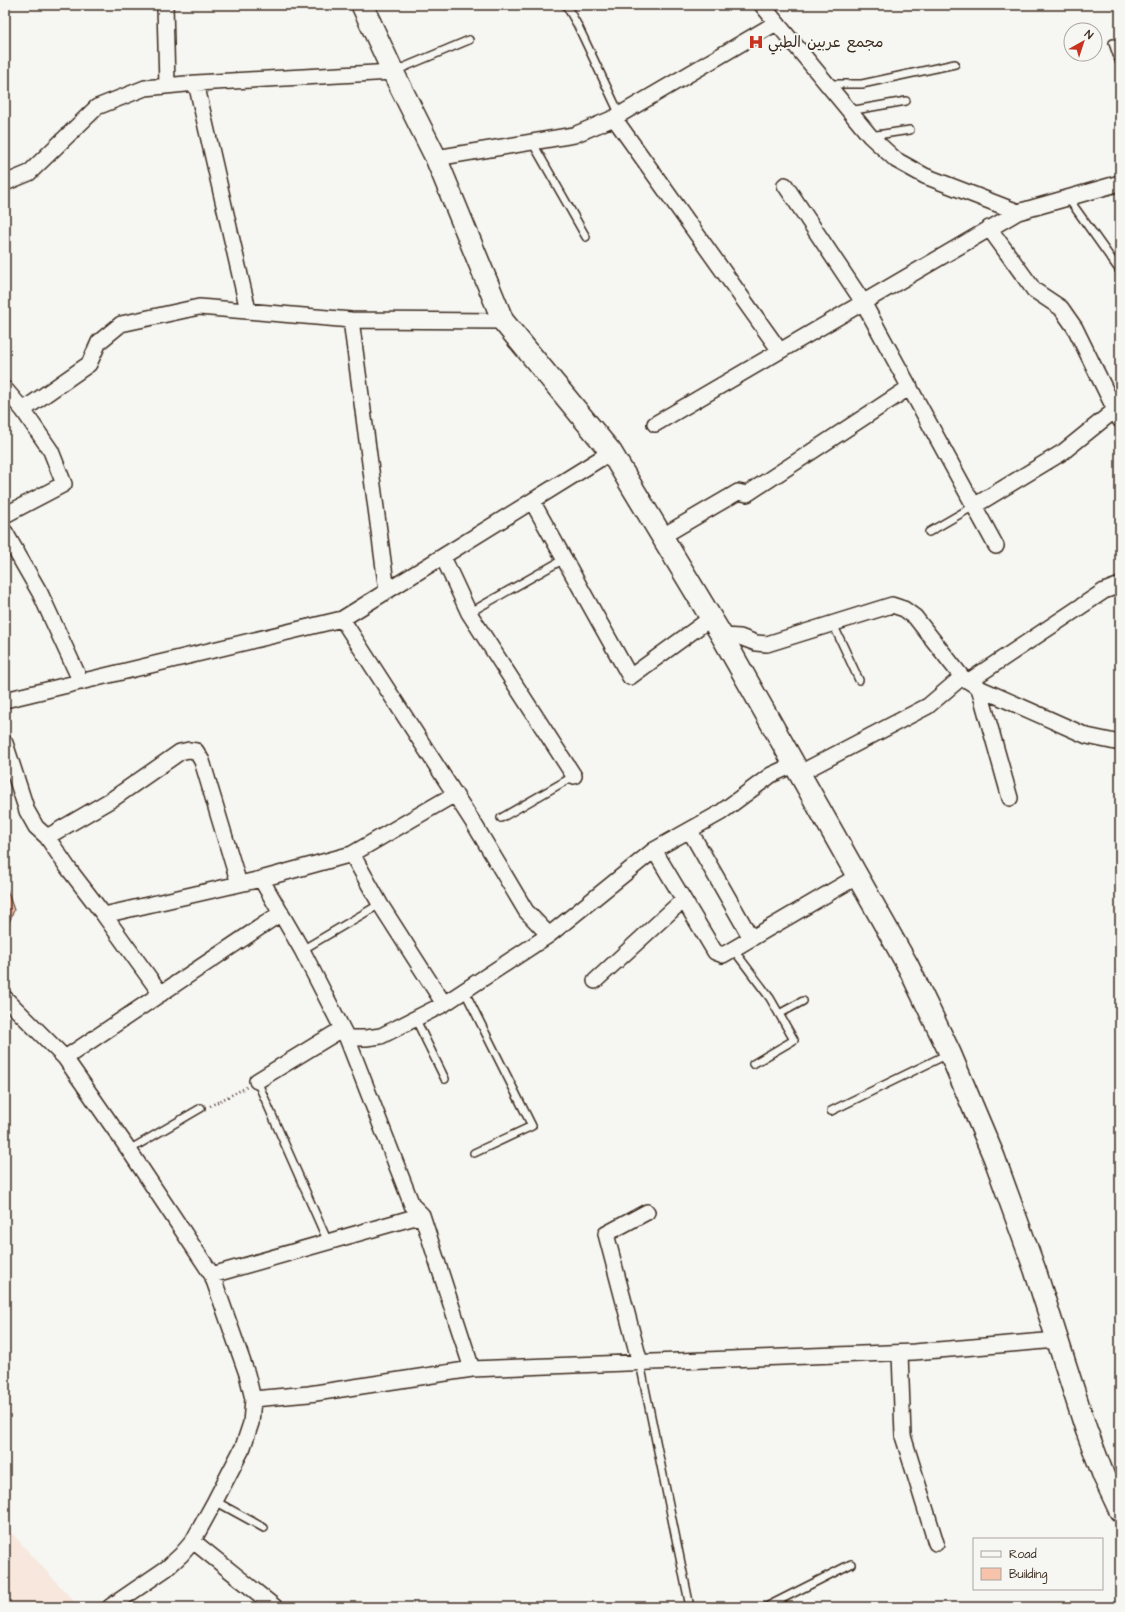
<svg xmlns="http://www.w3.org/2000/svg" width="1125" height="1612" viewBox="0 0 1125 1612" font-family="'Architects Daughter','Playpen Sans Arabic',sans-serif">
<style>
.built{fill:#f7e7dd}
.building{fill:#f8c3ab;stroke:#3b2a1e}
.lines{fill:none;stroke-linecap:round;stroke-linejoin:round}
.service-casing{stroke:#3b2a1e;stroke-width:10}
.minor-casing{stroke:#3b2a1e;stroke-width:18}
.secondary-casing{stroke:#3b2a1e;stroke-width:24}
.path{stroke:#3b2a1e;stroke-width:2.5;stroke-dasharray:1 3;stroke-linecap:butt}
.service{stroke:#f6f6f2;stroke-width:7}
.minor{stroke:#f6f6f2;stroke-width:15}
.secondary{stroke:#f6f6f2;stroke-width:21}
.labels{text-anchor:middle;stroke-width:4;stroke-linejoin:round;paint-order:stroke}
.poi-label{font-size:15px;fill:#3b2a1e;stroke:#f6f6f2;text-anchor:start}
</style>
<rect width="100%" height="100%" fill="#f6f6f2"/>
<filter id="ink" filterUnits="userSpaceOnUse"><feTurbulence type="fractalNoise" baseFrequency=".025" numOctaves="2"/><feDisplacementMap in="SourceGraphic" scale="8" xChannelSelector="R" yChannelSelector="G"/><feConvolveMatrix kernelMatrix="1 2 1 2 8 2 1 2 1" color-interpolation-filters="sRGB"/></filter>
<g filter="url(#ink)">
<path class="built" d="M5,1526L79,1607H5Z"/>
<path class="building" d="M5,884L14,910L5,933Z"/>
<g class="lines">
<g class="service-casing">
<path id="service" d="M566,5L578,26L620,115
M1113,43L1120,63
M395,71L469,40
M829,84H862L955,64
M849,111L906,101
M870,136L910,130
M532,142L586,237
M1068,198L1120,271
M929,532L974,506
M469,613L564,559
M833,624L859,680
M501,818L574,776
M733,949L770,998L794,1040L753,1064
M302,950L380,904
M464,990L532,1126L474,1153
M779,1014L803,1001
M415,1018L445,1079
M257,1081L328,1242
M831,1111L948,1054
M129,1150L201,1108
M640,1363L690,1607
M215,1501L264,1528
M766,1607L851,1564"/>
</g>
<g class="minor-casing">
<path id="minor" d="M165,5L167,86
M762,5L870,136L896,160L925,176L1018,212L1120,183
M196,83L248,310
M614,118L780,351
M436,158L574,135L614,118L776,23
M5,183L29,173L97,107L145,88L196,83L393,72
M785,185L863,302L996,546
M989,228L1034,290L1061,308L1075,328L1120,420
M351,320L387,591
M5,389L23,410L51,451L64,484L5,515
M23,410L89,364L99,342L121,324L199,307L351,320L503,321
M655,424L1018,212
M532,501L630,677L711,618
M974,506L1063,452L1115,410
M5,532L40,593L81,682
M661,537L738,492L747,494L910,387
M443,557L469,613L574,776
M342,619L476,827L526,911L549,935
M722,636L740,637L756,643L767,644L892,605L904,609L915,617L962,677L979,688L1087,736L1120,743
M969,681L1104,591L1120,585
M979,688L1010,798
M5,700L342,619L611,452
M5,743L27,811L36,827L47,837L68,868L104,915L161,994
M800,773L928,706L962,677
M690,831L751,938
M47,837L114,798L180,752L189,750L196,751L202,761L239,884
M654,850L715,952L723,955L858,876
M352,854L380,904L444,1004
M261,879L302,950L347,1038L412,1205L422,1215L472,1369
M104,915L261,879L352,854L455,794
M595,981L683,900
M5,998L65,1058L129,1150L212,1275L247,1374L253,1399L251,1423L243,1447L215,1501L193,1541L181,1555L167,1568L110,1607
M347,1038H366L381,1036L444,1004L549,935L654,850L720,813L771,775L795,764
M65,1058L281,913
M257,1081L342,1029
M212,1275L422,1215
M900,1353L903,1436L936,1543
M640,1363L606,1234L647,1212
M253,1399L309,1394L472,1369L914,1352L1057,1340
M193,1541L275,1607"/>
</g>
<g class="secondary-casing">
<path id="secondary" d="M362,5L393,72L436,158L503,321L611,452L722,636L908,966L950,1053L994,1157L1035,1270L1086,1429L1104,1477L1120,1511"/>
</g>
<path class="path" d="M210,1106L247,1087"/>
<use href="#service" class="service"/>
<use href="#minor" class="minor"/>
<use href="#secondary" class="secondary"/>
</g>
</g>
<defs>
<g id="hospital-bare" transform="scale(1.2)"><path d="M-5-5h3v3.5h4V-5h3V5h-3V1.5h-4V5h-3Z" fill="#c8321e" stroke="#f6f6f2" stroke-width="2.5" paint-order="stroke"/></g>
</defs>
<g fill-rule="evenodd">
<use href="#hospital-bare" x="756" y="42"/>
</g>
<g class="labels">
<g class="poi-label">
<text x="768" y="47">مجمع عربين الطبي</text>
</g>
</g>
<rect width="1125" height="1612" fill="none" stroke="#f6f6f2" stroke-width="20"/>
<rect x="10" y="10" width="1105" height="1592" fill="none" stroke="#3b2a1e" stroke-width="1.5" filter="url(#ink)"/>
<rect x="973" y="1538" width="130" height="52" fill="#f6f6f2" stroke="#aba49d"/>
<rect x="981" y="1551" width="20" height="6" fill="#f6f6f2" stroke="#aba49d"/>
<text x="1009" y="1558" font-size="12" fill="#3b2a1e">Road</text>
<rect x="981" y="1568" width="20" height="12" fill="#f8c3ab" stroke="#aba49d"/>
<text x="1009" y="1578" font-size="12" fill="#3b2a1e">Building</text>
<g transform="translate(1083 42) rotate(39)"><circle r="19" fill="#f6f6f2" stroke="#aba49d"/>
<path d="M0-3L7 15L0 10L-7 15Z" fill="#c8321e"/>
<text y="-6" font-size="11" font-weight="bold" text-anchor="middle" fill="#3b2a1e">N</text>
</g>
</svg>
